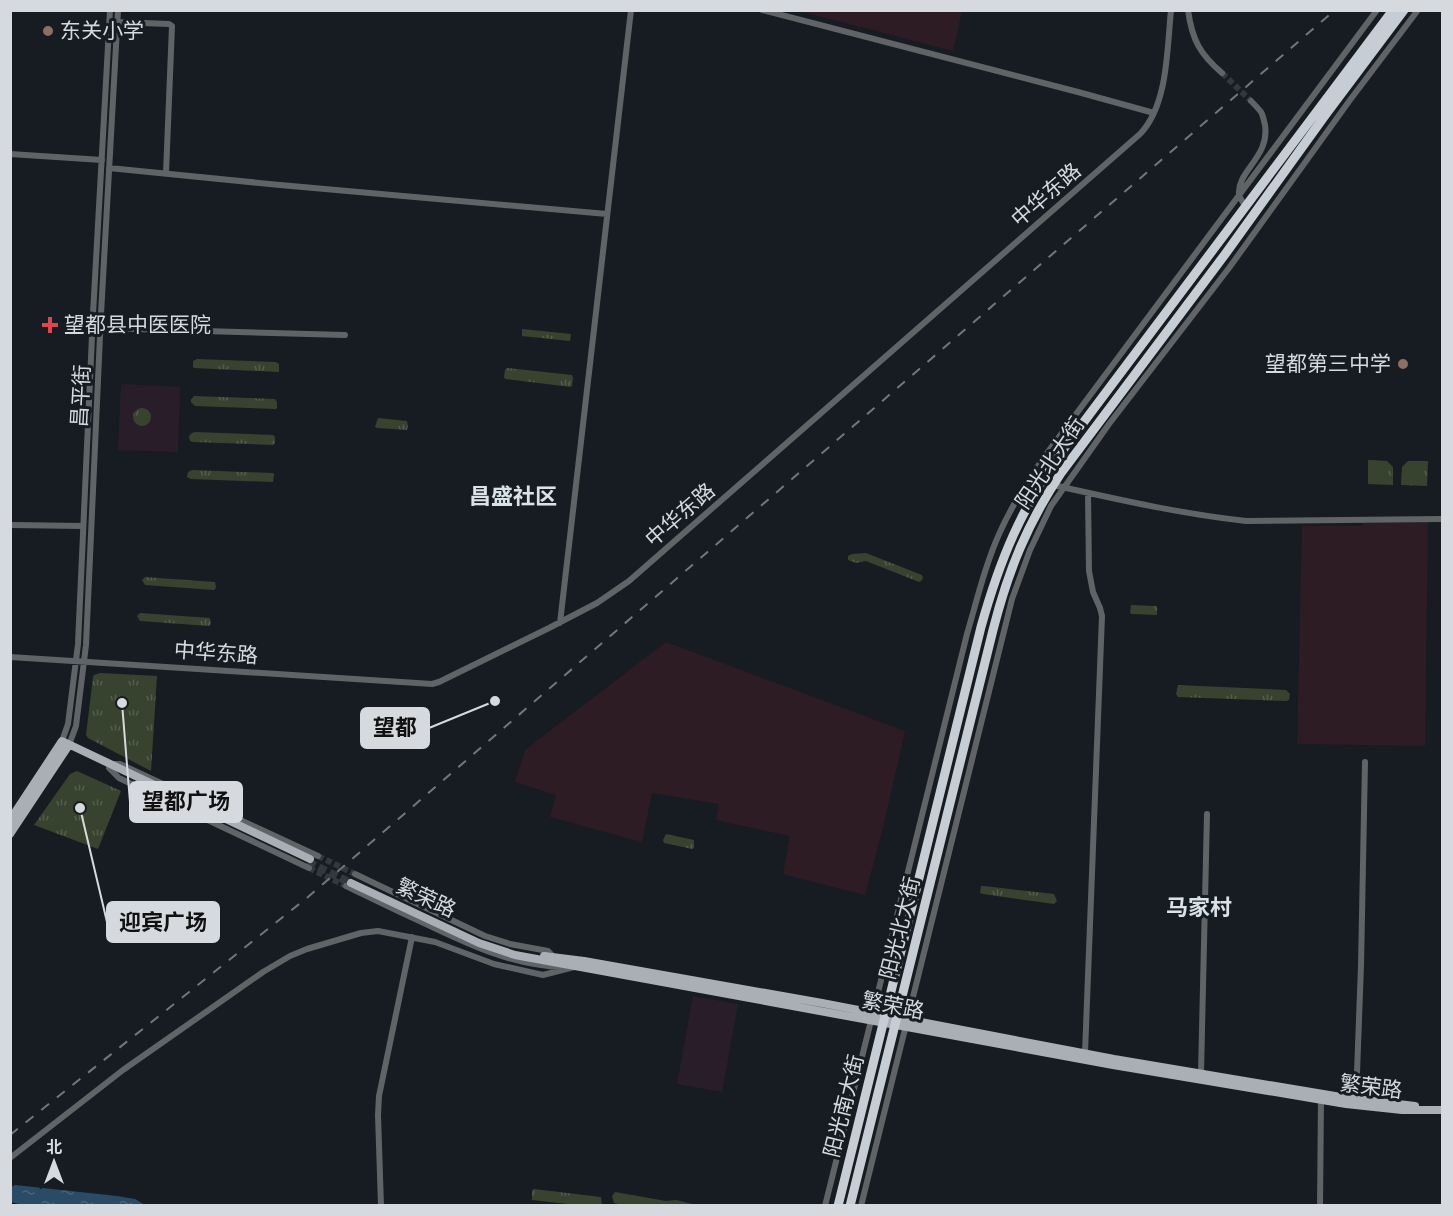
<svg xmlns="http://www.w3.org/2000/svg" width="1453" height="1216" viewBox="0 0 1453 1216" font-family="Roboto,'Noto Sans SC',sans-serif">
<style>
.commercial{fill:#2a1d2a}
.industrial{fill:#2e1c24}
.grass{fill:url(#grass-tufts)}
.water{fill:url(#water-ripples)}
.lines{fill:none;stroke-linecap:round;stroke-linejoin:round}
.minor-tunnel{stroke:#33383d;stroke-width:6;stroke-dasharray:6 3;stroke-linecap:butt}
.major-tunnel{stroke:#33383d;stroke-width:8;stroke-dasharray:8 4;stroke-linecap:butt}
.minor{stroke:#616467;stroke-width:6}
.major{stroke:#a9afb5;stroke-width:8}
.highway{stroke:#c6cdd5;stroke-width:9}
.rail{stroke:#72777b;stroke-width:2;stroke-dasharray:10 10;stroke-linecap:butt}
.education-dot{fill:#8d6e63;stroke:#161c21;stroke-width:2}
.health-dot{fill:#e0444e;stroke:#161c21;stroke-width:2}
.labels{text-anchor:middle;stroke-width:6;stroke-linejoin:round;paint-order:stroke}
.poi-label{font-size:21px;fill:#d6dade;stroke:#161c21;text-anchor:start}
.street-label{font-size:21px;fill:#d6dade;stroke:#161c21}
.neighbourhood-label{font-size:22px;font-weight:bold;fill:#d9e2e9;stroke:#161c21}
.leader{fill:none;stroke:#d6dade;stroke-width:2}
.callout-dot{fill:#d6dade;stroke:#161c21;stroke-width:2}
.callout{fill:#d6dade;stroke:#d6dade;stroke-width:2}
.callout-label{font-size:22px;text-anchor:middle;font-weight:bold;fill:#111}
</style>
<defs>
<pattern id="grass-tufts" width="24" height="20" patternUnits="userSpaceOnUse" patternTransform="scale(1.5)"><rect width="24" height="20" fill="#37432e"/><path d="M3 7l-1-3M5 7V3M7 7l1-3M15 17l-1-3M17 17v-4M19 17l1-3" fill="none" stroke="#535e4c"/></pattern>
<pattern id="water-ripples" width="26" height="14" patternUnits="userSpaceOnUse" patternTransform="scale(1.5)"><rect width="26" height="14" fill="#2a4b65"/><path d="M2 4q2-2 4 0t4 0M15 11q2-2 4 0t4 0" fill="none" stroke="#48647b"/></pattern>
</defs>
<rect width="100%" height="100%" fill="#161c21"/>
<path class="commercial" d="M121,384L180,387L178,452L118,450Z
M693,996L738,1004L722,1092L677,1084Z"/>
<path class="industrial" d="M799,11L962,10V11L953,51Z
M1428,522L1425,746L1297,744L1302,526H1363V523Z
M666,642L905,731L882,832L865,895L783,874L790,836L716,820L719,804L652,793L642,842L550,817L556,795L515,782L525,750Z"/>
<path class="grass" d="M522,329L571,334L570,341L522,336Z
M197,359L276,362L279,364V372L194,368L193,367V361Z
M507,368L572,375L573,378L572,386L571,387L505,379L504,377L505,370Z
M194,396L275,399L277,402V408L276,409L195,406L191,402V400Z
M133 417a9 9 0 1 1 18 0a9 9 0 1 1-18 0Z
M378,418L407,421L408,426L407,430L377,428L375,427Z
M195,432L273,435L275,437V443L273,445L193,442L190,441L189,436L192,433Z
M1368,460L1387,461L1393,467V485L1368,484Z
M1408,461H1428L1427,486L1401,485L1402,467Z
M192,470L272,473L274,474L273,482L191,479L187,477L188,472Z
M866,553L922,575L923,578L921,581L919,582L866,561L856,563L848,560V556L852,554Z
M145,577L215,582L216,588L214,590L145,585L142,580Z
M1131,605L1156,606L1157,607V615L1132,614L1130,613Z
M140,613L210,618L211,624L209,626L140,621L137,616Z
M100,673L157,676L151,771L88,738L86,735L93,677L94,675Z
M1178,685L1286,690L1290,694L1289,700L1286,701L1178,697L1176,694Z
M77,771L121,791L98,849L34,825L70,774Z
M666,834L694,840V848L692,849L664,843L663,840Z
M981,886H984L1054,894L1057,901L1054,904L983,894L980,893Z
M534,1189L601,1197L602,1205H577L532,1200V1190Z
M615,1192L666,1201L676,1200L697,1205L628,1206L614,1203L612,1196Z"/>
<path class="water" d="M15,1185L117,1196L135,1199L145,1205L27,1206L11,1202V1187Z"/>
<g class="lines">
<path class="minor-tunnel" d="M1222,73L1251,101
M318,856L355,874
M309,868L346,886"/>
<path class="major-tunnel" d="M308,862L351,883"/>
<path class="minor" d="M762,10L1078,92L1154,113
M1188,10C1192,40 1200,54 1222,73
M117,22L169,24L172,26L166,173
M10,154L102,160
M109,168L280,185L607,214
M1246,207C1243,202 1240,199 1239,194C1237,171 1270,157 1265,125C1264,121 1263,115 1261,112C1258,108 1254,104 1251,101
M100,328L345,335
M1053,485C1116,499 1181,514 1246,521L1442,519
M10,525L83,526
M560,623L631,10
M10,657L432,684L439,682L549,628L597,603L629,581L1140,134C1168,105 1167,49 1171,10
M62,741L68,724L78,644L93,314L110,10
M69,745L76,726L86,645L101,314L118,10
M114,764H120L318,856
M109,768L119,778L309,868
M355,874L485,936L510,944L548,951L554,957
M346,886C373,899 399,912 426,924C470,945 514,966 563,967
M1085,1053L1102,616L1100,608L1093,592L1089,571L1088,493
M1201,1073L1207,814
M1356,1099L1361,966L1365,762
M10,1158L123,1070L263,972L290,956L307,949L361,933L378,931L435,942L494,964L543,975L574,967
M381,1206L378,1115L379,1096L412,937
M825,1206L967,634C977,600 985,565 1000,532C1014,501 1033,472 1053,445L1377,10
M861,1206L1012,599L1030,550L1051,506L1109,424L1229,268L1350,100L1418,10
M1320,1206L1321,1099"/>
<path class="major" d="M10,820L62,741L310,859
M10,834L69,745
M351,883L479,943L515,955L1113,1065L1346,1104L1402,1110H1442
M544,956L584,961L822,1003L1114,1059L1347,1098L1415,1106"/>
<path class="highway" d="M838,1206L981,627C1000,559 1021,509 1062,451L1393,10
M850,1206L993,630C1008,571 1027,524 1061,473L1226,253L1326,114L1404,10"/>
<path class="rail" d="M10,1135L308,897L1335,10"/>
</g>
<g class="education-dot">
<circle cx="48" cy="31" r="6"/>
<circle cx="1403" cy="364" r="6"/>
</g>
<path class="health-dot" d="M47 316h6v6h6v6h-6v6h-6v-6h-6v-6h6z"/>
<g class="labels">
<g class="poi-label">
<text x="60" y="38">东关小学</text>
<text x="64" y="332">望都县中医医院</text>
<text x="1391" y="371" text-anchor="end">望都第三中学</text>
</g>
<g class="street-label">
<text transform="translate(1046 195) rotate(-41)" y="7">中华东路</text>
<text transform="translate(81 396) rotate(-87)" y="7">昌平街</text>
<text transform="translate(1050 463) rotate(-56)" y="7">阳光北大街</text>
<text transform="translate(680 515) rotate(-41)" y="7">中华东路</text>
<text transform="translate(216 653) rotate(4)" y="7">中华东路</text>
<text transform="translate(426 898) rotate(25)" y="7">繁荣路</text>
<text transform="translate(900 928) rotate(-76)" y="7">阳光北大街</text>
<text transform="translate(893 1006) rotate(11)" y="7">繁荣路</text>
<text transform="translate(1371 1087) rotate(7)" y="7">繁荣路</text>
<text transform="translate(844 1106) rotate(-76)" y="7">阳光南大街</text>
</g>
<g class="neighbourhood-label">
<text x="513" y="504">昌盛社区</text>
<text x="1199" y="915">马家村</text>
</g>
</g>
<path class="leader" d="M495 701L429 728M122 703L130 802M80 808L107 922"/>
<g class="callout-dot">
<circle cx="495" cy="701" r="6"/>
<circle cx="122" cy="703" r="6"/>
<circle cx="80" cy="808" r="6"/>
</g>
<g class="callout">
<rect x="361" y="708" width="68" height="40" rx="6"/>
<rect x="130" y="782" width="112" height="40" rx="6"/>
<rect x="107" y="902" width="112" height="40" rx="6"/>
</g>
<g class="callout-label">
<text x="395" y="735">望都</text>
<text x="186" y="809">望都广场</text>
<text x="163" y="930">迎宾广场</text>
</g>
<rect width="1453" height="1216" fill="none" stroke="#d6dade" stroke-width="24"/>
<g transform="translate(54 1162)" stroke="#161c21" stroke-width="4.5" paint-order="stroke">
<path d="M0-4.5L10 22L0 15L-10 22Z" fill="#d6dade"/>
<text y="-9" font-size="16" font-weight="bold" text-anchor="middle" fill="#d6dade">北</text>
</g>
</svg>
